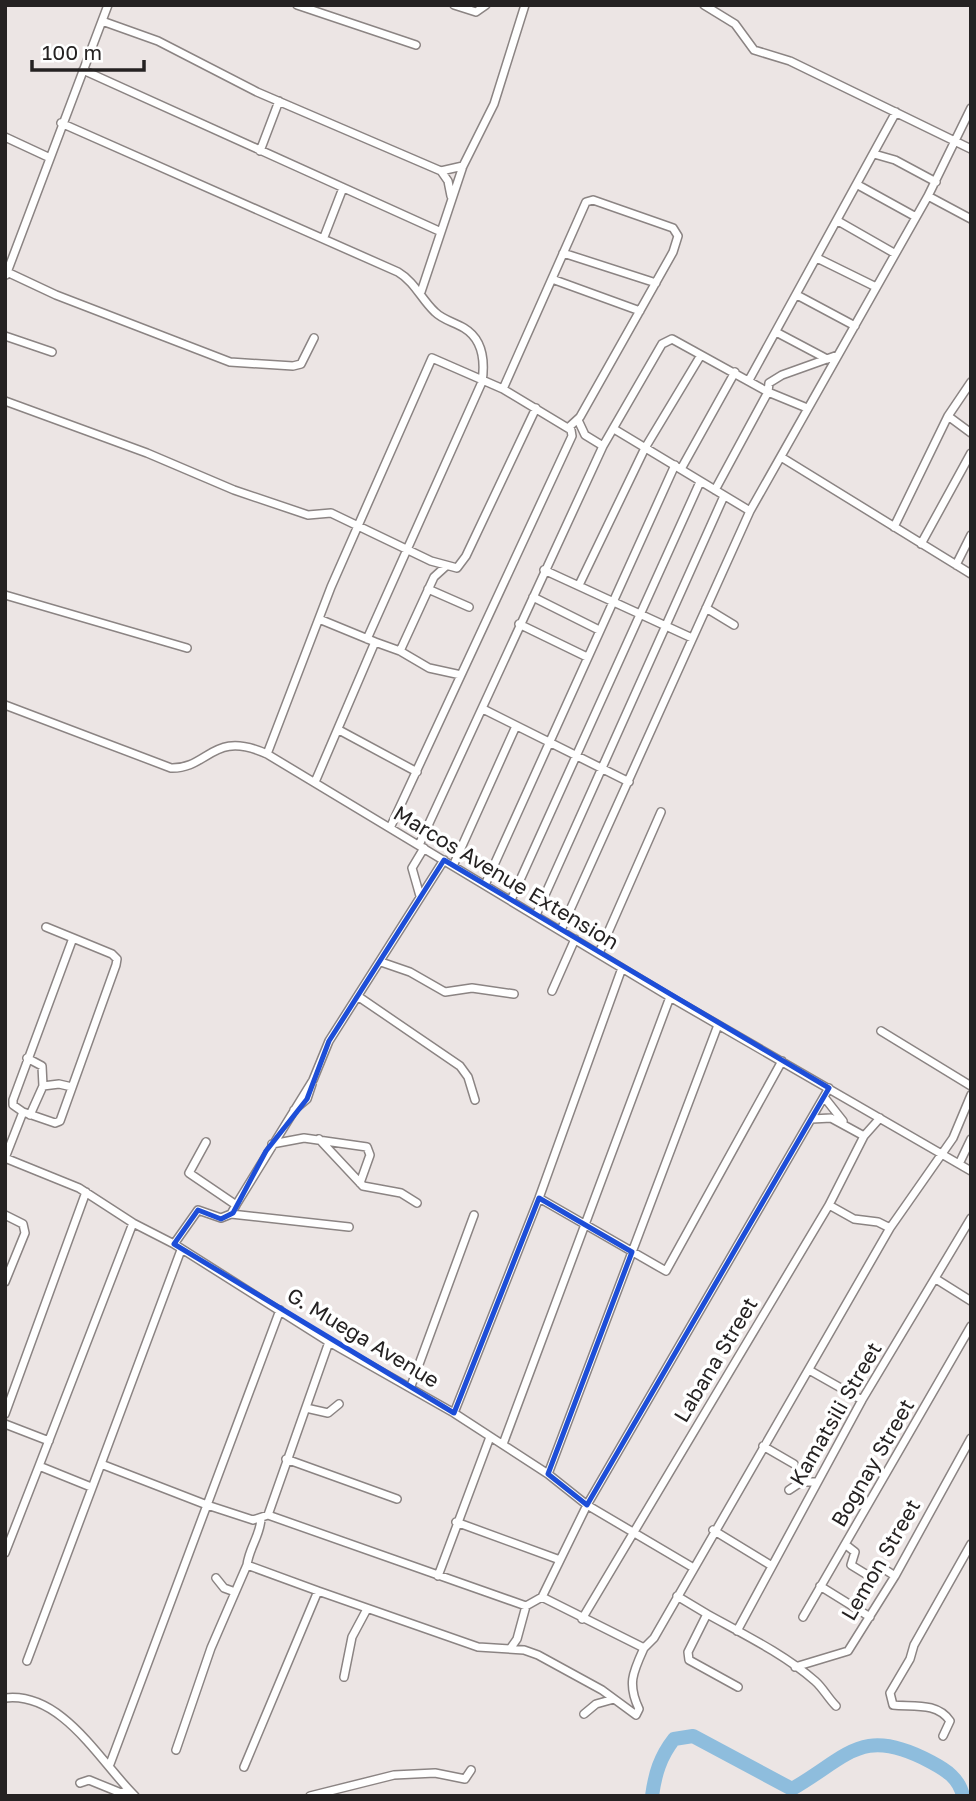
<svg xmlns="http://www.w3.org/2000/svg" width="976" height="1801" viewBox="0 0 976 1801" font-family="'Golos Text',sans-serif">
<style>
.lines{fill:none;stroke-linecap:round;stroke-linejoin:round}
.river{stroke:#8ebddd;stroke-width:14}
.minor-casing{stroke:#8b8483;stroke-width:10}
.minor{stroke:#fff;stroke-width:7}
.marked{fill:none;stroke:#1d4ed8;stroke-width:5;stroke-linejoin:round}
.labels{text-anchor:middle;stroke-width:7;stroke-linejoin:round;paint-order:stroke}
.street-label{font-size:21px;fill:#252222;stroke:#fff}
</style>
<rect width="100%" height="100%" fill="#ece5e4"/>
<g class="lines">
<path class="river" d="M652,1796C655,1774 660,1757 674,1739L693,1736L792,1789C849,1756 862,1725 931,1762C946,1770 959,1778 963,1796"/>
<g class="minor-casing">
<path id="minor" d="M297,5L416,45
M454,5L476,12L486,5
M704,5L735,24L754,50L790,61L971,149
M102,21L158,41L257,92L441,171L463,166
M83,70L439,231
M61,123L398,272C415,282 421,299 435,312C443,320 454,322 464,328C484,340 485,362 482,382L367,639
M5,137L48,157
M260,151L279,101
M874,154L895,160L936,182
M441,171L448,181L451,196
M858,185L916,217
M928,196L971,219
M838,221L894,253
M324,237L343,188
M563,253L656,283
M817,258L876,287
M7,272L56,295L230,362L293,366L301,364L314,338
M6,275L108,5
M552,279L640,311
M421,292L463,166L494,104L525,5
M797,295L855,326
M776,332L827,359
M5,336L52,352
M749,380L896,112
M503,389L586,202L593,200L673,228L678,236L673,252L580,417L568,428
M5,401L147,453L234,490L308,515L331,513L431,561L457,568L466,556L536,408
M948,416L971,433
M578,420L585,435L603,446
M614,429L750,511
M781,457L971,574
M681,469L735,372
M715,490L768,392L769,383L782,375L838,355
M894,527L948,416L971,382
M921,544L971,453
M956,565L971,535
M544,570L692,638
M579,585L645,448L701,355
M428,589L469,607
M5,595L187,648
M533,597L599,630
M706,608L734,625
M519,624L587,657
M375,642L400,651L434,577L445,567
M400,651L429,668L461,675
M5,705L171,768C209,769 212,729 267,754L670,997L971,1171
M483,709L629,782
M339,730L417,772
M267,754L331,587L432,358L503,389L571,430L572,436L390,828
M315,782L375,642L319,619
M419,845L603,446L662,344L672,339L768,392L807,408
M453,866L516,726
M485,885L675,465
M420,896L412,868L424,848
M511,900L700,482
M536,915L724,496
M46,927L73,938
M561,930L750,511L928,196L971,108
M599,953L661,812
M381,962L410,972L445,992L472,988L514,994
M552,991L575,939
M359,997L460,1066L468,1077L475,1100
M881,1031L971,1086
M27,1058L42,1066L43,1086L59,1084L72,1087
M824,1097L843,1121
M294,1110L307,1099L312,1084
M30,1115L43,1086
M812,1119L831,1118L864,1136
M319,1139L363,1186L401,1193L417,1203
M272,1144L304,1138L367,1147L370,1155L360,1183
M5,1158L79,1188L133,1223L174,1244L329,1342L454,1413L548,1474L587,1505L692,1567
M5,1158L23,1112L13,1105V1100L73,938L112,954L117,959L116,965L60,1121L55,1123L23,1112
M959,1164L971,1139
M539,1198L666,1271L782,1061
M236,1205L313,1080L329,1041L444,860
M829,1205L854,1219L878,1222L890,1228
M231,1214L349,1227
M5,1215L23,1224L25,1233L5,1282
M174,1244L198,1210L221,1218L231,1214L236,1205L189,1173L206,1142
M936,1279L971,1301
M280,1310L207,1505L253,1520L268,1515L526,1606L542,1597L644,1648L654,1638L890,1228L953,1138L971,1095
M809,1370L862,1400
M411,1386L474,1215
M306,1408L328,1413L339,1404
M454,1413L539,1198L622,968
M5,1414L86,1192
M5,1424L49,1441
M503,1444L670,997
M763,1446L794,1464
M286,1459L397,1499
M39,1466L133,1223
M548,1474L718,1025
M789,1490L801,1482H817
M268,1515L329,1342
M261,1519C260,1536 249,1548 247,1565L318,1591
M456,1522L560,1560
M713,1530L772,1566
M846,1545L855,1552L851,1565L869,1576L881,1567L895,1576
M5,1553L39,1466L91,1487
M438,1576L490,1437
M216,1578L224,1588L235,1592
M820,1586L870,1617
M677,1596L707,1614L688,1652L689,1660L738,1687
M542,1597L587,1505L829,1088
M707,1614C743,1634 784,1654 815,1681C823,1688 828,1698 836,1706
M803,1617L971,1326
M582,1619L829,1205L864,1136L880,1118
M737,1631L862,1400L971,1218
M510,1649L517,1639L526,1606
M27,1661L101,1464
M795,1667L848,1651L895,1576L971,1438
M344,1677L352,1637L367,1609
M5,1698C62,1691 101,1763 135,1796
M584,1714L596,1704L614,1699
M943,1736L950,1721C937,1702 913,1707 893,1705L890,1693L910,1659L914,1645L971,1544
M176,1750L211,1648L247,1565
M110,1764L207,1505L101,1464L181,1250
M244,1767L318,1591L478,1647L524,1650L538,1655L602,1690L636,1715L639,1709C627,1684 633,1672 644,1648
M80,1783L89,1780L121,1793L129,1790
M310,1796L394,1775L435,1773L465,1779L471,1770"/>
</g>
<use href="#minor" class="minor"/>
</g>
<path class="marked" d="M444,860L829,1088L587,1505L548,1474L632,1252L539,1198L454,1413L174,1244L198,1210L221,1219L233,1213L266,1151L307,1099L329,1041Z"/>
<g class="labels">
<g class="street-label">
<text transform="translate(506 878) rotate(31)" y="7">Marcos Avenue Extension</text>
<text transform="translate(363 1338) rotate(31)" y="7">G. Muega Avenue</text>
<text transform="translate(716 1360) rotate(-59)" y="7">Labana Street</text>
<text transform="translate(836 1414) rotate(-60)" y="7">Kamatsili Street</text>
<text transform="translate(873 1463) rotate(-60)" y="7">Bognay Street</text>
<text transform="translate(881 1560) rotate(-60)" y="7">Lemon Street</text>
</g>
</g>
<rect width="976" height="1801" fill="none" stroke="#252222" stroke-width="14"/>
<path d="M32 60v10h112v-10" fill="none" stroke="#252222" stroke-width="3.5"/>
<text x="42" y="60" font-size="21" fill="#252222" stroke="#ffffff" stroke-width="5" paint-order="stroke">100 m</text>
</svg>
